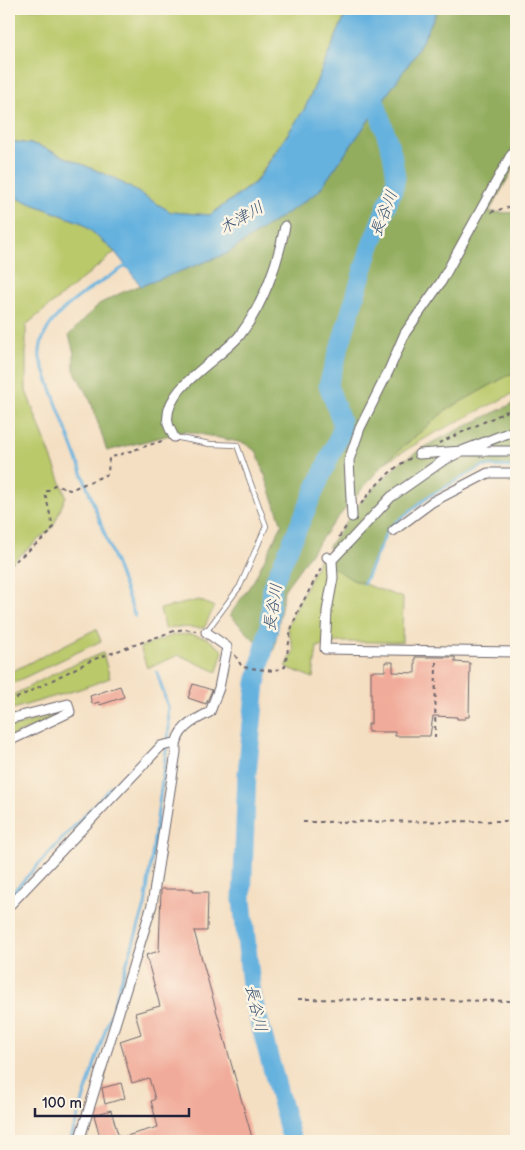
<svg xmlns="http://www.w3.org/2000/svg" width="525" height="1150" viewBox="0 0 525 1150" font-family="'Balsamiq Sans','Klee One',sans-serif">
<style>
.green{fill:#bac96b;stroke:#6e7653}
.forest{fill:#93ad5f;stroke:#5a684d}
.water{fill:#66b2df;stroke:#446a8d}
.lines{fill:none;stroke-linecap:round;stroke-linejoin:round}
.stream{stroke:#66b2df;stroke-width:3}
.river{stroke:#66b2df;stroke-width:19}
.building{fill:#f1ab9a}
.service-casing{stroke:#6c646a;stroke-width:6}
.minor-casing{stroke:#6c646a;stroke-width:11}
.path{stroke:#6c646a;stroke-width:2;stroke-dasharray:4 4;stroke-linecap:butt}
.service{stroke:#fff;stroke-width:4.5}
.minor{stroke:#fff;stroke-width:9}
.labels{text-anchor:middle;stroke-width:5;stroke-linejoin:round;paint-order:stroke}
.water-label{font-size:16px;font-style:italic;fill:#3a5474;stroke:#fcf5e5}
</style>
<rect width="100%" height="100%" fill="#fcf5e5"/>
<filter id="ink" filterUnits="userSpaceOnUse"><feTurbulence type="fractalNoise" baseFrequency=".02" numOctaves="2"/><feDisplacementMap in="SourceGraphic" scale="10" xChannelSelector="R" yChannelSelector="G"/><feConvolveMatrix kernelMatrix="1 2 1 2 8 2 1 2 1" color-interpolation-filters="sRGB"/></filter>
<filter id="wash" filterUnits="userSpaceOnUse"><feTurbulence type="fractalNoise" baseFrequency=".0096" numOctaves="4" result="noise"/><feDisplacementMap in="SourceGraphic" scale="20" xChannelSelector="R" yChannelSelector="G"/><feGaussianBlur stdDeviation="1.12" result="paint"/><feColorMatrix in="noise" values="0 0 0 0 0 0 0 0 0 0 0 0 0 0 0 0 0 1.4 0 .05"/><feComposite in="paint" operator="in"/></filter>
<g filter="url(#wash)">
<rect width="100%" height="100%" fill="#f4dfc2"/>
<path class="green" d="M22,9H348L305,108L255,182L210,215L171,212L114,178L37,145L9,141V14Z
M9,195L82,223L115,252L26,325V391L66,496L53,527L9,565Z
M516,371V392L431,435L384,463L446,410Z
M320,558L353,580L403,598L402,642H338L317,647L313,678L286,667L294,650L287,627Z
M199,600L214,607L204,628L173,627L165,629L160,609Z
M96,629L101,641L9,685V673Z
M190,634L207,638L223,651L217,672L179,655L147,668L140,647L174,635Z
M103,653L110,678L80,689L9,710V697L65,668Z
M72,710L9,737V728Z"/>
<path class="forest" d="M438,9H516V103L513,108L516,113V164L489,212L516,213V371L446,410L384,463L330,527L284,590L274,651H265L230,615L254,580L282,525L257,452L244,443L185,431L107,451L91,402L74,370V353L69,335L99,304L125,291L226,254L318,192L415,55Z
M516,402V467L483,466L429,496L388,529L364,583L353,580L330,566L329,546L359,504L399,463L435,441Z"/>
<path class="water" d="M348,9H438L415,55L318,192L226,254L141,286L115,252L82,223L9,195V141L37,145L114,178L171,212L210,215L256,182L305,108Z"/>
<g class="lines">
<path class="stream" d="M129,264C97,285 36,315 40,359L135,616
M364,583L388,529L429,496L483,466L516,467
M9,896L112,786L146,755
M70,1141L145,906L169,730L168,707L157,672"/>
<path class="river" d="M292,1141L252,995L242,900L247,774L256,683L269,627L272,586L341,432V420L328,385L370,248L394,187L396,177L392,153L370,85"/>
</g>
<g id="blocks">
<path class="building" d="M415,657H455V662L470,663L469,717H465V719H457V717L433,716L430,736H395V732H368V724H371V671H385V662H393V672L415,673Z
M193,684L212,690L206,704L188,698Z
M120,686L124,697L100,705L99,702L92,704L90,696Z
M161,889H193V892H208L207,931H194L253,1141H101L94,1115L111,1110L119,1138L158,1127L151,1101L155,1099L149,1078L132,1083L120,1041L141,1034L135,1013L160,1006L146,955L159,951Z
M121,1083L125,1098L105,1104L102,1088Z"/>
</g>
</g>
<g filter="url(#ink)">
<use href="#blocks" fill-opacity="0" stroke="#6c646a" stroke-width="1"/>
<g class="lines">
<g class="service-casing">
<path id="service" d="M174,437L210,444L237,445L266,526L240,586L206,632"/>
</g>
<g class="minor-casing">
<path id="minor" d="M174,437C172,433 169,428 168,423C162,388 221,359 240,335C263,305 278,263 285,226
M419,454L462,451H516
M352,517L349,460L360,428L389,370L405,333L441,282L516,146
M393,531L432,502L488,473H516
M327,557L332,560L333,578L327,611L325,649L516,652
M332,560L391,497L441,462L462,451L516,430
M9,719L68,704L70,712L9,741
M9,906L161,746L175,743
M79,1141L152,905L176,752C174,730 192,721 210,712L219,688L227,647L206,632"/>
</g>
<path class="path" d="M491,212L516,205
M439,443L516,407
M361,504C374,486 392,468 411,458
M339,537L348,524
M9,566L50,533L53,527L45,493L54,485L70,490L108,474L109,458L165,440
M235,655L242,667L273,671L285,667L291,630L298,611L323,565
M9,702L92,660L174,631L185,629L196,631
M435,738L436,661
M303,822L516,821
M298,999L516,1001"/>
<use href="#service" class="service"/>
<use href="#minor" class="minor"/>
</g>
</g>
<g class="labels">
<g class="water-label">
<text transform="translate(383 213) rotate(-69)" y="6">長谷川</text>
<text transform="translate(241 217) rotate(-30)" y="6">木津川</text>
<text transform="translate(272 607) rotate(-81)" y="6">長谷川</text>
<text transform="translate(257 1008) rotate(77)" y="6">長谷川</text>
</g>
</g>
<rect width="525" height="1150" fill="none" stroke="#fcf5e5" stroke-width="30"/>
<path d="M35 1108v8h154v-8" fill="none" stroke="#22223b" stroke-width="2.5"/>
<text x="42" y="1108" font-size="15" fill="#22223b" stroke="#fcf5e5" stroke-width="4" paint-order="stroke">100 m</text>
</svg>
